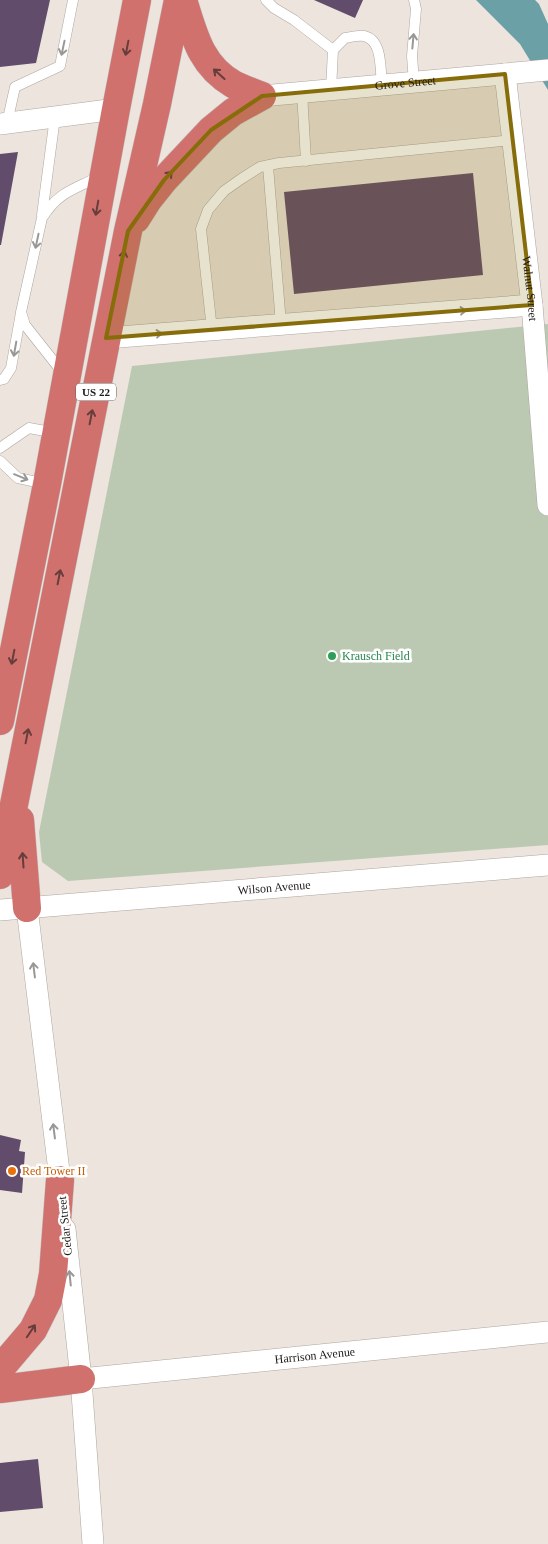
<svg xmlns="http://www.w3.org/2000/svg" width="548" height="1544" viewBox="0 0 548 1544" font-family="Georgia,serif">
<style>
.green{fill:#bcc9b2}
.water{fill:#6ba0a7}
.building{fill:#624c6c}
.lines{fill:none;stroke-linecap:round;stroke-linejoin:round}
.lane-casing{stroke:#ada7a0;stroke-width:11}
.street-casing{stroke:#ada7a0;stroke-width:22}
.highway-casing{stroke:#c4c3c3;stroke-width:29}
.lane{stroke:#fff;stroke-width:10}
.street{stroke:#fff;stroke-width:21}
.highway{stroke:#d1716d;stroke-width:28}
.oneway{stroke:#999897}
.oneway2{stroke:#653d3a}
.marked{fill:#876c0a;fill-opacity:0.2;stroke:#876c0a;stroke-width:4;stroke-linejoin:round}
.leisure-dot{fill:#2e9e5b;stroke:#fff;stroke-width:2}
.food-dot{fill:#e8710a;stroke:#fff;stroke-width:2}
.labels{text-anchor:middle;stroke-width:5;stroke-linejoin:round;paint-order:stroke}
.shield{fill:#fff;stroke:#615f5d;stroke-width:1}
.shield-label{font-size:11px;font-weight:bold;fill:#1d1a18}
.street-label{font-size:12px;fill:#1d1a18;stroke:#fff}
.leisure-label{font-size:12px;fill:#27864d;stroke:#fff;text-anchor:start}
.food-label{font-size:12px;fill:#c56008;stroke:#fff;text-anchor:start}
</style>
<rect width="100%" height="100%" fill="#ece4dd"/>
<path class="green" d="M548,324V845L68,881L42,862L39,832L132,366Z"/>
<path class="water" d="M476,0H535L539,4L548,24V90L520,44Z"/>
<path class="building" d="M0,0H50L36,63L0,67Z
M314,0H363L355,18Z
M18,152L1,245H0V154Z
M473,173L483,275L294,294L284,192Z
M0,1135L21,1140L19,1151L25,1152L22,1193L0,1190Z
M38,1459L43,1508L0,1512V1463Z"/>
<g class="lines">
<g class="lane-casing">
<path id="lane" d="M266,0L274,8L294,20L333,50
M414,0L416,9L412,56L414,82
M331,90L333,50L345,38C351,37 359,35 364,36C383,40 380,70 382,85
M302,92L306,161
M7,123L15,87L60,66L73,0
M268,166L281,324
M42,215L55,117
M212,330L201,229L208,210L224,191L241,179L260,167L279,163L513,140
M63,373L25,325L21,312L42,218C59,191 74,190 100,176
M0,380L4,379L11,368L21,313
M0,448L29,428L56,433
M0,461L18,478L46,484"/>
</g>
<g class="street-casing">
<g id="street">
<path id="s1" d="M505,74L532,305L548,505"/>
<path id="s2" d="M262,96L548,70"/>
<path d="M0,124L116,109"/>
<path d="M106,338L532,305"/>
<path d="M27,908L62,1196"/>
<path id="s3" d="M0,910L548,865"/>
<path d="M65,1229L81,1379L93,1544"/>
<path id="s4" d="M81,1379L548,1332"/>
</g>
</g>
<g class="highway-casing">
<path id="highway" d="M183,0C194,34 200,65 233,84C242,89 253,92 262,96
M136,219L148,200L164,180L211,130L233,112L262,96
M0,721L47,484L116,109L137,0
M20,820L27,908
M0,875L128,231L157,104L178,0
M0,1369L33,1330L48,1300L53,1274L60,1180
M0,1389L81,1379"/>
</g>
<use href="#lane" class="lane"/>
<use href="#street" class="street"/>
<use href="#highway" class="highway"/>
</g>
<defs><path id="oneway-shaft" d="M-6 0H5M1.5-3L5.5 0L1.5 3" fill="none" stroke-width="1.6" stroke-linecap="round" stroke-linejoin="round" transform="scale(1.25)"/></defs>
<g class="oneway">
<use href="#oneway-shaft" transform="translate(413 41) rotate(-85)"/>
<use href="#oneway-shaft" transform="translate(63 48) rotate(102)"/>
<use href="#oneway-shaft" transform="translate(37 241) rotate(102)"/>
<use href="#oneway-shaft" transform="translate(459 311) rotate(-4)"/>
<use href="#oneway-shaft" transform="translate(155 334) rotate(-4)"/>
<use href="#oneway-shaft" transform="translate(15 349) rotate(100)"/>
<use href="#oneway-shaft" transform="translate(21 477) rotate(22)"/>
<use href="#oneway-shaft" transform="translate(34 970) rotate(-97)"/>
<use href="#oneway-shaft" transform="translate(54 1131) rotate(-97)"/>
<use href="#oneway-shaft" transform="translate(70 1278) rotate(-96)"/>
</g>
<g class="oneway2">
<use href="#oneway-shaft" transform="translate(127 48) rotate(101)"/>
<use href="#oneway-shaft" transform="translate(219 74) rotate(-138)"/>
<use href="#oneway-shaft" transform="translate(167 177) rotate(-48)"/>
<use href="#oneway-shaft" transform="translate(97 208) rotate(100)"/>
<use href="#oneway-shaft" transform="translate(123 258) rotate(-78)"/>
<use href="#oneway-shaft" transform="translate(91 417) rotate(-79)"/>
<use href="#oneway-shaft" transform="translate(59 577) rotate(-79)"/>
<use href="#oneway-shaft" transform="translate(13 657) rotate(101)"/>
<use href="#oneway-shaft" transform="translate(27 736) rotate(-79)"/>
<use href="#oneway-shaft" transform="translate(23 860) rotate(-94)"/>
<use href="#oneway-shaft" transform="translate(31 1331) rotate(-56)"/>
</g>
<path class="marked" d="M505,74L532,305L106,338L128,231L164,180L211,130L262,96Z"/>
<circle class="leisure-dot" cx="332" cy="656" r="5"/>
<circle class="food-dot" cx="12" cy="1171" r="5"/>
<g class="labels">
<rect class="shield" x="76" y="383.5" width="40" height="17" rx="4"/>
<g class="shield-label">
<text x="96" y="396">US 22</text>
</g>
<g class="street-label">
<text dy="4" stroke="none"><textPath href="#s2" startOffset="144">Grove Street</textPath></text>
<text dy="4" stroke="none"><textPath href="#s1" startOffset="216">Walnut Street</textPath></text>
<text dy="4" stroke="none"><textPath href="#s3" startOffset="275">Wilson Avenue</textPath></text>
<text transform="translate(65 1226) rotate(-96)" y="4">Cedar Street</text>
<text dy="4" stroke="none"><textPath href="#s4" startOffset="235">Harrison Avenue</textPath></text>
</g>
<g class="leisure-label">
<text x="342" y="660">Krausch Field</text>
</g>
<g class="food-label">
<text x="22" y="1175">Red Tower II</text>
</g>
</g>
</svg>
